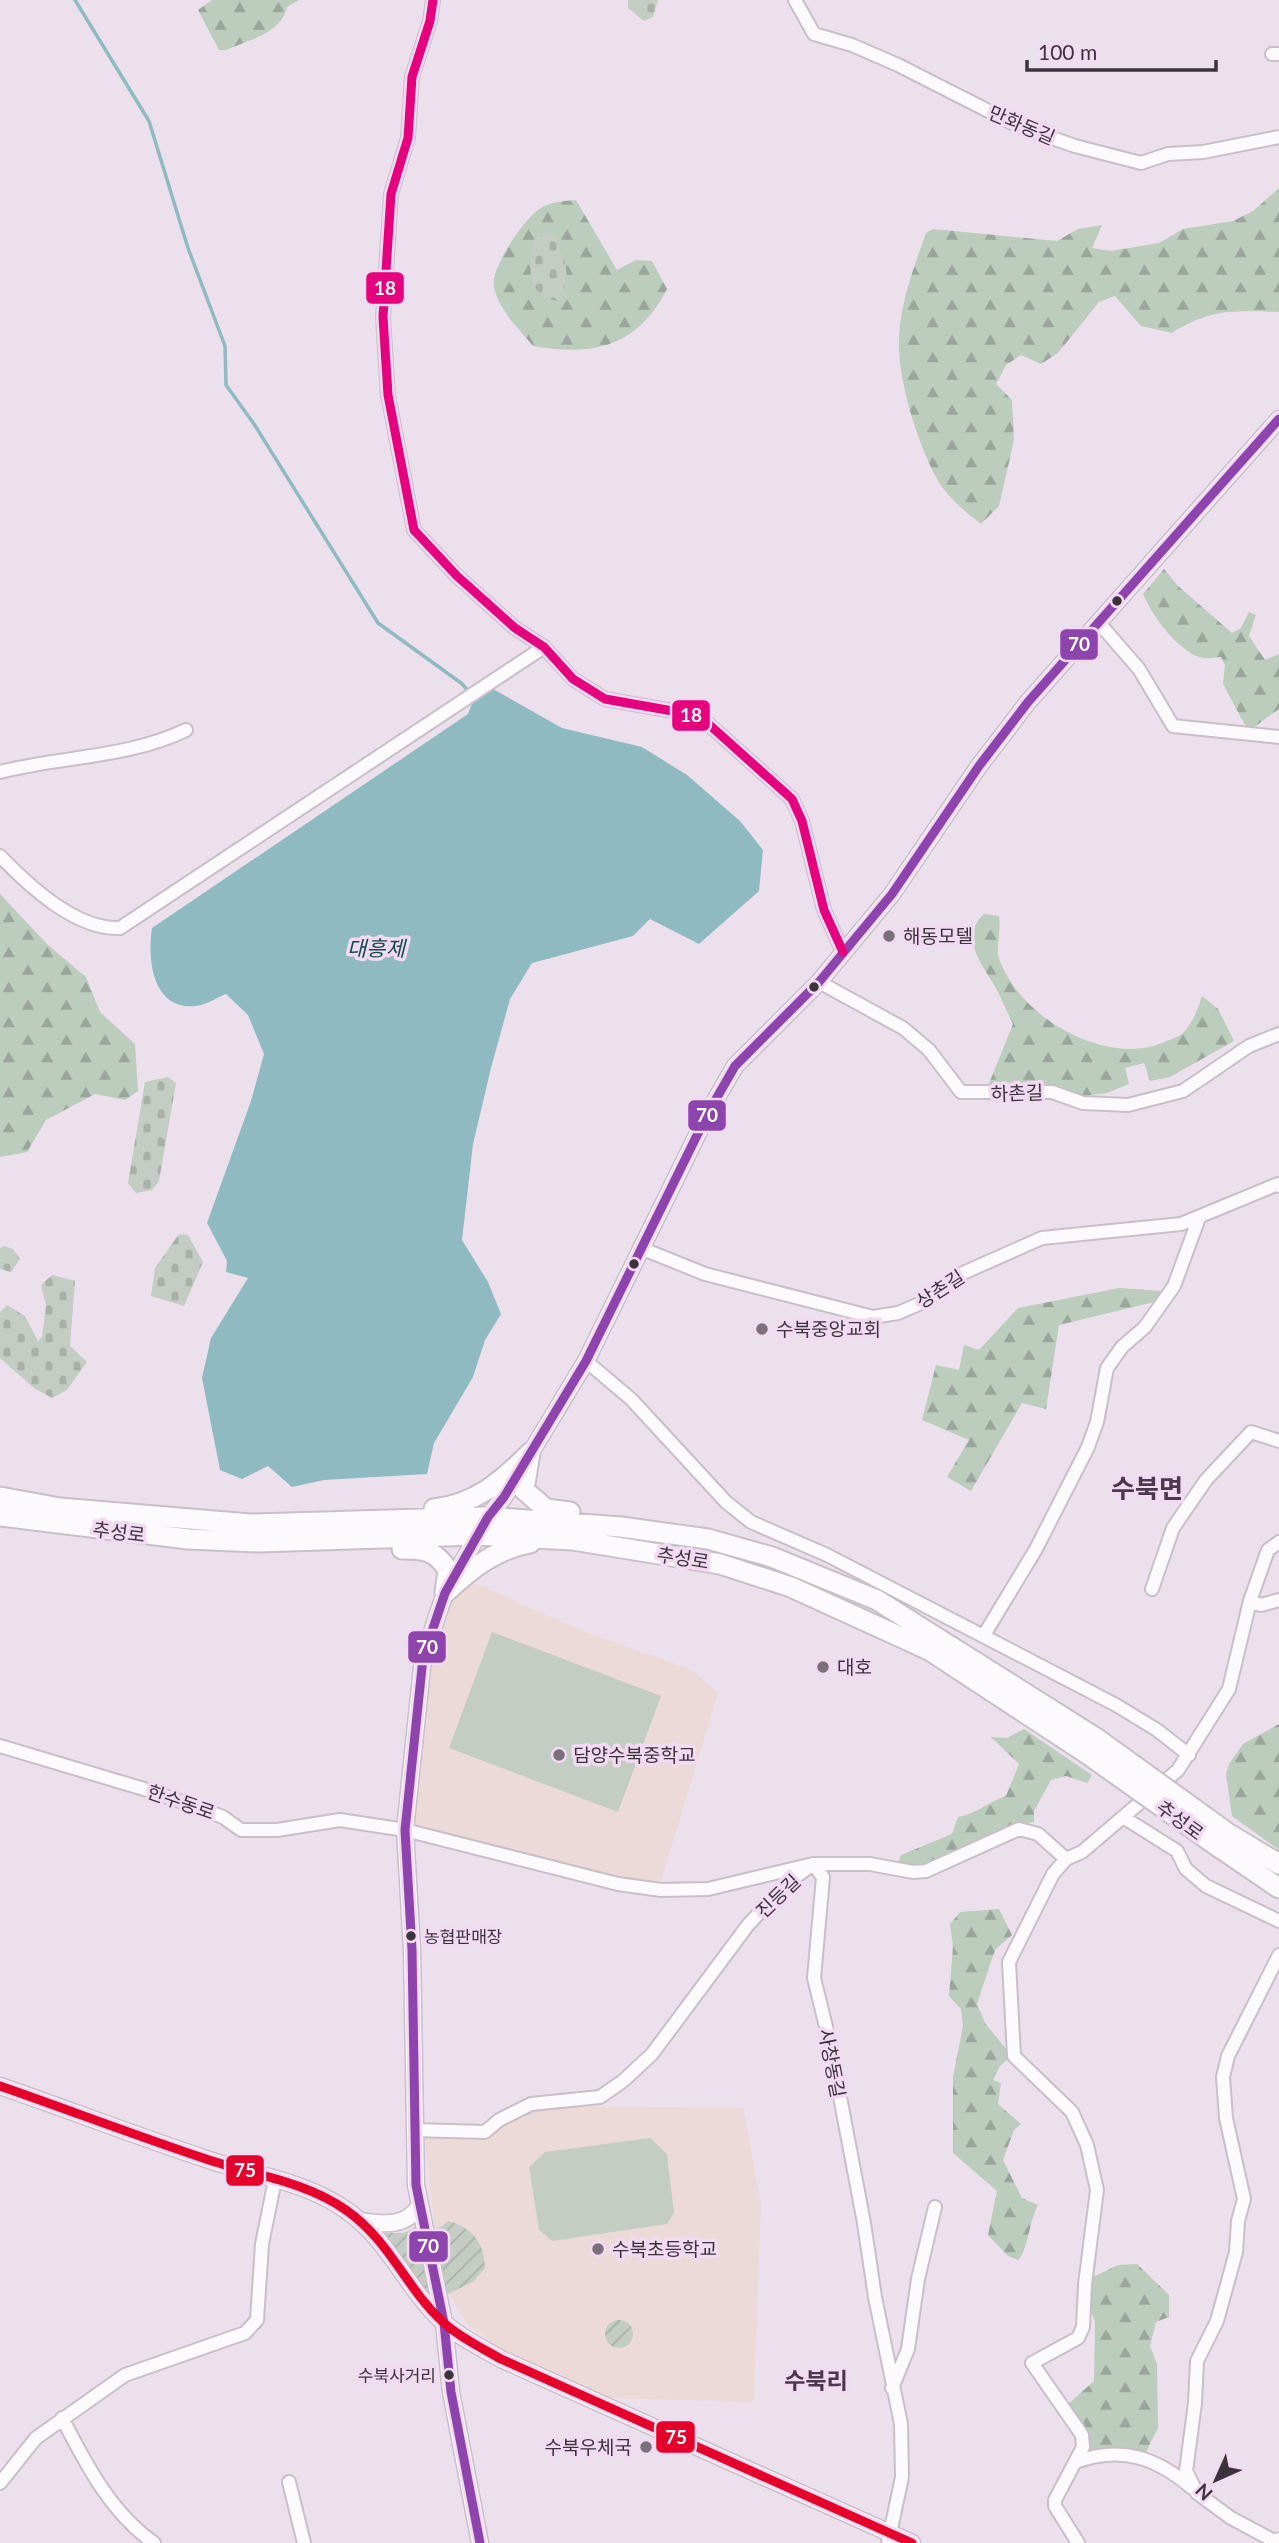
<svg xmlns="http://www.w3.org/2000/svg" width="1279" height="2543" viewBox="0 0 1279 2543" font-family="Lato,'Noto Sans KR',sans-serif">
<style>
.education{fill:#ebdad8}
.forest{fill:url(#forest-firs)}
.cemetery{fill:url(#cemetery-stones)}
.garden{fill:url(#garden-furrows)}
.pitch{fill:#c3cdc3}
.water{fill:#90bac1}
.lines{fill:none;stroke-linecap:round;stroke-linejoin:round}
.stream{stroke:#90bac1;stroke-width:3.5}
.street-casing{stroke:#c9bfc9;stroke-width:16}
.secondary-casing{stroke:#c9bfc9;stroke-width:19}
.primary-casing{stroke:#c9bfc9;stroke-width:23}
.street{stroke:#fcfafc;stroke-width:12}
.secondary{stroke:#fcfafc;stroke-width:16}
.primary{stroke:#fcfafc;stroke-width:19}
.primary-bridge-casing{stroke:#c9bfc9;stroke-width:23;stroke-linecap:butt}
.primary-bridge{stroke:#fcfafc;stroke-width:19}
.bus-1-casing{stroke:#f2daf2;stroke-width:14}
.bus-2-casing{stroke:#f2daf2;stroke-width:14}
.bus-3-casing{stroke:#f2daf2;stroke-width:14}
.bus-1{stroke:#8e44ad;stroke-width:9}
.bus-2{stroke:#e4002b;stroke-width:9}
.bus-3{stroke:#e5007d;stroke-width:9}
.bus-dot{fill:#3c333c;stroke:#f2daf2;stroke-width:2.5}
.poi-dot{fill:#7a707a;stroke:#f2daf2;stroke-width:2.5}
.labels{text-anchor:middle;stroke-width:7;stroke-linejoin:round;paint-order:stroke}
.bus-label{font-size:17px;fill:#3c333c;stroke:#f2daf2;text-anchor:start}
.street-label{font-size:19px;fill:#3c333c;stroke:#f2daf2}
.poi-label{font-size:19px;fill:#3c333c;stroke:#f2daf2;text-anchor:start}
.water-label{font-size:21px;font-style:italic;fill:#0f4b50;stroke:#f2daf2}
.quarter-label{font-size:23px;font-weight:bold;fill:#4b384b;stroke:#f2daf2}
.district-label{font-size:26px;font-weight:bold;fill:#4b384b;stroke:#f2daf2}
.line-badge{stroke:#f2daf2;stroke-width:2.5}
.badge-label{font-size:19px;text-anchor:middle;font-weight:bold;fill:#fff}
</style>
<defs>
<pattern id="forest-firs" width="22" height="20" patternUnits="userSpaceOnUse" patternTransform="scale(1.75)"><rect width="22" height="20" fill="#bcccbd"/><path d="M5 1l3.5 6h-7zM16 11l3.5 6h-7z" fill="#9aa69b"/></pattern>
<pattern id="cemetery-stones" width="16" height="16" patternUnits="userSpaceOnUse" patternTransform="scale(1.75)"><rect width="16" height="16" fill="#c3cdc3"/><path d="M2 7V4a2 2 0 0 1 4 0v3zM10 15v-3a2 2 0 0 1 4 0v3z" fill="#a8b0a8"/></pattern>
<pattern id="garden-furrows" width="10" height="10" patternUnits="userSpaceOnUse" patternTransform="scale(1.75)"><rect width="10" height="10" fill="#c3cdc3"/><path d="M-1 1l2-2M0 10L10 0M9 11l2-2" fill="none" stroke="#a8b0a8"/></pattern>
</defs>
<rect width="100%" height="100%" fill="#ece0ec"/>
<path class="education" d="M470,1581L580,1630L692,1670L718,1693L660,1884L622,1882L420,1831L412,1818L432,1657L453,1597Z
M543,2106L743,2108L761,2203L754,2402L605,2398L507,2354L467,2324L443,2284L439,2267L424,2134L490,2135L514,2118Z"/>
<path class="forest" d="M212,0H299L287,7C281,34 250,39 226,50H219L198,10Z
M1279,188V312C1234,311 1211,308 1172,333L1141,326L1115,296L1099,302L1058,353L1041,364L1021,355L1006,365L996,384L1012,400L1014,440L999,506L981,524C965,512 945,495 936,477C918,444 900,386 899,348C898,308 913,270 926,233L933,229L1057,241L1078,229L1102,225L1092,248L1111,251L1159,243L1183,229L1233,221L1253,211Z
M576,200L617,270L636,260L652,261L667,289C638,346 594,357 533,346C519,329 498,309 494,287C490,268 524,220 539,209C550,202 563,201 576,200Z
M1164,569L1178,586L1232,633L1241,628L1249,612L1256,615L1249,636L1265,660L1279,654V709L1253,728L1246,727L1223,684L1225,665L1221,657C1216,657 1209,659 1204,658C1180,655 1151,614 1143,594Z
M0,894L48,945L86,977L100,1012L135,1044L138,1091L125,1100L95,1094L46,1120L27,1152L0,1157Z
M984,914L999,916C1001,929 997,941 998,954C999,963 1009,980 1015,988C1045,1029 1113,1063 1162,1043C1168,1040 1177,1038 1182,1034C1192,1025 1198,1009 1202,996L1218,1009L1234,1041L1170,1077L1150,1081L1144,1063L1125,1068L1129,1084L1107,1093L1083,1096L1051,1085L988,1086L1013,1024C1007,1012 1002,1000 996,988C982,964 959,938 984,914Z
M1120,1288L1161,1291L1154,1302L1059,1325L1046,1409L1022,1403L971,1491L947,1477L969,1440L922,1420L936,1365L959,1370L964,1345L979,1350L1018,1308Z
M1279,1724V1850L1232,1816L1226,1774L1229,1764L1243,1744Z
M1024,1729L1092,1775L1087,1783L1066,1776L1051,1780L1034,1811V1822C986,1827 947,1873 897,1865L901,1855L952,1834L958,1817C976,1814 988,1802 1006,1796L1019,1764L991,1737L1007,1738Z
M999,1909L1012,1935L995,1950L977,2004L985,2023L1007,2050V2060L1000,2066L993,2080L1001,2083L998,2104L1021,2124L1014,2130L1003,2160L1022,2198L1038,2205C1029,2221 1028,2251 1018,2260L1008,2256L988,2235L997,2191L953,2153V2077L963,2026L961,2009L949,1996L953,1947L950,1924L960,1912Z
M1137,2264L1169,2295V2317L1156,2322L1150,2346L1157,2364L1158,2428L1145,2454L1090,2449L1084,2430L1065,2407L1094,2381L1095,2321L1088,2306L1089,2279L1118,2265Z"/>
<path class="cemetery" d="M628,0H658L653,17L644,21L628,8Z
M547,232L555,236C565,263 574,276 557,301C525,295 528,265 535,240Z
M168,1077L176,1083L159,1181L152,1190L136,1193L128,1183L145,1082Z
M179,1234L188,1235L203,1262L184,1306L151,1296L155,1268Z
M4,1246L13,1249L20,1259L11,1272L0,1269V1248Z
M52,1275L75,1281L70,1346L87,1362L67,1390L52,1398L34,1388L0,1358V1312L7,1305L25,1316L38,1341L42,1337L46,1305L41,1285Z"/>
<path class="garden" d="M449,2221C473,2229 484,2242 485,2268L474,2281L448,2294L439,2267L434,2231Z
M419,2226L429,2296L384,2233H403Z
M605 2334a14 14 0 1 1 28 0a14 14 0 1 1-28 0Z"/>
<path class="pitch" d="M492,1632L661,1696L618,1812L449,1748Z
M650,2138L667,2154L674,2213L667,2224L552,2241L539,2230L529,2167L545,2152Z"/>
<path class="water" d="M493,689L562,728L642,747L687,775L740,821L763,850L759,891L699,944L650,919L633,936L532,963L510,999L491,1068L473,1144L462,1240L488,1282L501,1314L485,1340L473,1377L434,1443L427,1474L324,1480L292,1487L268,1466L242,1479L220,1470L202,1378L211,1338L248,1278L226,1272L227,1261L207,1223L251,1101L264,1054L248,1015L226,994C218,997 209,1003 201,1005C153,1015 147,961 152,928L468,714L472,703Z"/>
<g class="lines">
<path class="stream" d="M75,0L149,121L188,248L225,346L226,385L254,424L378,623L461,683L477,700"/>
<g class="street-casing">
<path id="street" d="M433,0L430,21L412,77L408,138L391,194L383,317L388,395L414,530L457,576L515,628L544,647L573,679L605,699L684,713L704,720L792,799L802,821L824,910L843,952
M795,0L814,34L852,45L898,65L1018,126L1075,146L1141,163L1168,154L1203,152L1279,137
M1272,54H1279
M1099,623L1139,669L1173,726L1279,737
M0,772C62,756 128,758 186,730
M0,856C29,886 76,930 120,928L544,647
M819,982L903,1028L929,1050L961,1092H1052L1083,1103L1128,1105L1183,1091L1249,1046L1279,1034
M643,1249L705,1274L873,1317L898,1313L926,1301L963,1273L1042,1238L1181,1224L1278,1184L1279,1186
M586,1361L631,1399L726,1502L751,1522L827,1555L1116,1705L1157,1730L1189,1755
M1279,1542L1268,1550L1250,1601L1261,1605L1279,1600
M1152,1589L1173,1528L1206,1480L1251,1432L1279,1441
M984,1635L1036,1549L1088,1447L1097,1422L1107,1368L1122,1347L1145,1327L1174,1286L1199,1218
M0,1746L154,1792L223,1817L241,1830H277L340,1820L405,1830L618,1884L661,1890L708,1889L813,1864L786,1884L748,1925L652,2054L623,2081L600,2097L531,2104L499,2120L485,2132L414,2130
M1123,1817L1177,1851L1186,1869L1206,1886L1279,1921
M1066,1859L1053,1874L1009,1962L1014,2056L1072,2112L1087,2145L1097,2190L1085,2284L1083,2327L1078,2338L1032,2363L1082,2435L1083,2447L1055,2500V2506L1078,2543
M813,1864L823,1877L814,1978L829,2039L864,2223L875,2297L901,2424L902,2477L888,2543
M813,1864H870L913,1872L926,1871L1019,1829L1038,1834L1066,1859L1082,1852L1178,1770L1229,1689L1250,1601
M892,2388L908,2349L918,2279L935,2207
M62,2418C86,2464 110,2512 154,2543
M1076,2462C1121,2445 1157,2458 1192,2488
M289,2482L304,2543
M0,2483L36,2438L125,2375L245,2333L257,2320L262,2244L275,2180
M1276,2542L1231,2518L1197,2493L1186,2471L1195,2403L1197,2361L1217,2321L1236,2252L1238,2221L1244,2199L1226,2118L1223,2077L1228,2056L1279,1955"/>
</g>
<g class="secondary-casing">
<path id="secondary" d="M0,2086C69,2110 137,2136 206,2159C253,2175 305,2181 346,2210C391,2242 405,2287 443,2322C459,2337 482,2348 501,2359L912,2543
M360,2221C384,2224 403,2228 419,2207
M480,2543L451,2392L444,2323L416,2185L412,1950L405,1830L423,1658L445,1593L488,1517L504,1497L586,1361L708,1113L735,1066L819,982L892,894L979,766L1028,702L1279,419
M1275,2543L1279,2541"/>
</g>
<g class="primary-casing">
<path id="primary" d="M530,1453L524,1490L546,1509L570,1512
M0,1497L60,1508L250,1524L488,1517L621,1527L708,1539L772,1557L877,1600L1096,1738
M434,1509C476,1504 502,1481 530,1453
M0,1516L188,1539L258,1542L477,1535L573,1540L720,1564L791,1587L929,1650L1086,1753
M402,1549C424,1549 435,1550 448,1570L445,1593
M445,1593C470,1570 495,1549 530,1543
M1229,1834L1279,1864
M1220,1848L1279,1888"/>
</g>
<use href="#street" class="street"/>
<use href="#secondary" class="secondary"/>
<use href="#primary" class="primary"/>
<g class="primary-bridge-casing">
<path id="primary-bridge" d="M1096,1738L1229,1834
M1086,1753L1220,1848"/>
</g>
<use href="#primary-bridge" class="primary-bridge"/>
<g class="bus-1-casing">
<path id="bus-1" d="M480,2543L451,2392L444,2323L416,2185L412,1950L405,1830L423,1658L445,1593L488,1517L504,1497L586,1361L708,1113L735,1066L819,982L892,894L979,766L1028,702L1279,419"/>
</g>
<g class="bus-2-casing">
<path id="bus-2" d="M0,2086C69,2110 137,2136 206,2159C253,2175 305,2181 346,2210C391,2242 405,2287 443,2322C459,2337 482,2348 501,2359L912,2543"/>
</g>
<g class="bus-3-casing">
<path id="bus-3" d="M433,0L430,21L412,77L408,138L391,194L383,317L388,395L414,530L457,576L515,628L544,647L573,679L605,699L684,713L704,720L792,799L802,821L824,910L843,952"/>
</g>
<use href="#bus-1" class="bus-1"/>
<use href="#bus-2" class="bus-2"/>
<use href="#bus-3" class="bus-3"/>
</g>
<g class="bus-dot">
<circle cx="1117" cy="601" r="6"/>
<circle cx="814" cy="987" r="6"/>
<circle cx="634" cy="1264" r="6"/>
<circle cx="411" cy="1936" r="6"/>
<circle cx="449" cy="2375" r="6"/>
</g>
<g class="poi-dot">
<circle cx="889" cy="936" r="7"/>
<circle cx="762" cy="1329" r="7"/>
<circle cx="823" cy="1667" r="7"/>
<circle cx="559" cy="1755" r="7"/>
<circle cx="598" cy="2249" r="7"/>
<circle cx="646" cy="2447" r="7"/>
</g>
<g class="labels">
<g class="bus-label">
<text x="424" y="1943">농협판매장</text>
<text x="436" y="2382" text-anchor="end">수북사거리</text>
</g>
<g class="street-label">
<text transform="translate(1022 125) rotate(23)" y="7">만화동길</text>
<text transform="translate(1017 1093) rotate(-2)" y="7">하촌길</text>
<text transform="translate(940 1289) rotate(-33)" y="7">상촌길</text>
<text transform="translate(119 1532) rotate(7)" y="7">추성로</text>
<text transform="translate(683 1558) rotate(9)" y="7">추성로</text>
<text transform="translate(181 1802) rotate(19)" y="7">한수동로</text>
<text transform="translate(1180 1820) rotate(36)" y="7">추성로</text>
<text transform="translate(778 1896) rotate(-44)" y="7">진등길</text>
<text transform="translate(832 2063) rotate(79)" y="7">사창동길</text>
</g>
<g class="poi-label">
<text x="903" y="943">해동모텔</text>
<text x="776" y="1336">수북중앙교회</text>
<text x="837" y="1674">대호</text>
<text x="573" y="1762">담양수북중학교</text>
<text x="612" y="2256">수북초등학교</text>
<text x="632" y="2454" text-anchor="end">수북우체국</text>
</g>
<g class="water-label">
<text x="376" y="956">대흥제</text>
</g>
<g class="quarter-label">
<text x="816" y="2389">수북리</text>
</g>
<g class="district-label">
<text x="1147" y="1498">수북면</text>
</g>
</g>
<g class="line-badge">
<rect x="365" y="271" width="40" height="34" rx="7" fill="#e5007d"/>
<rect x="1059" y="628" width="40" height="33" rx="7" fill="#8e44ad"/>
<rect x="671" y="699" width="40" height="33" rx="7" fill="#e5007d"/>
<rect x="687" y="1099" width="40" height="33" rx="7" fill="#8e44ad"/>
<rect x="407" y="1630" width="40" height="34" rx="7" fill="#8e44ad"/>
<rect x="225" y="2154" width="40" height="33" rx="7" fill="#e4002b"/>
<rect x="408" y="2230" width="41" height="33" rx="7" fill="#8e44ad"/>
<rect x="655" y="2420" width="41" height="34" rx="7" fill="#e4002b"/>
</g>
<g class="badge-label">
<text x="385" y="295">18</text>
<text x="1079" y="651">70</text>
<text x="691" y="722">18</text>
<text x="707" y="1122">70</text>
<text x="427" y="1654">70</text>
<text x="245" y="2177">75</text>
<text x="428" y="2253">70</text>
<text x="676" y="2444">75</text>
</g>
<g transform="translate(1216 2480) rotate(225)" stroke="#f2daf2" stroke-width="5" paint-order="stroke">
<path d="M0-5L12 26L0 18L-12 26Z" fill="#3c333c"/>
<text y="-10" font-size="19" font-weight="bold" text-anchor="middle" fill="#3c333c">N</text>
</g>
<path d="M1027 60v10h189v-10" fill="none" stroke="#3c333c" stroke-width="3.5"/>
<text x="1038" y="60" font-size="21" fill="#3c333c" stroke="#f2daf2" stroke-width="5" paint-order="stroke">100 m</text>
</svg>
